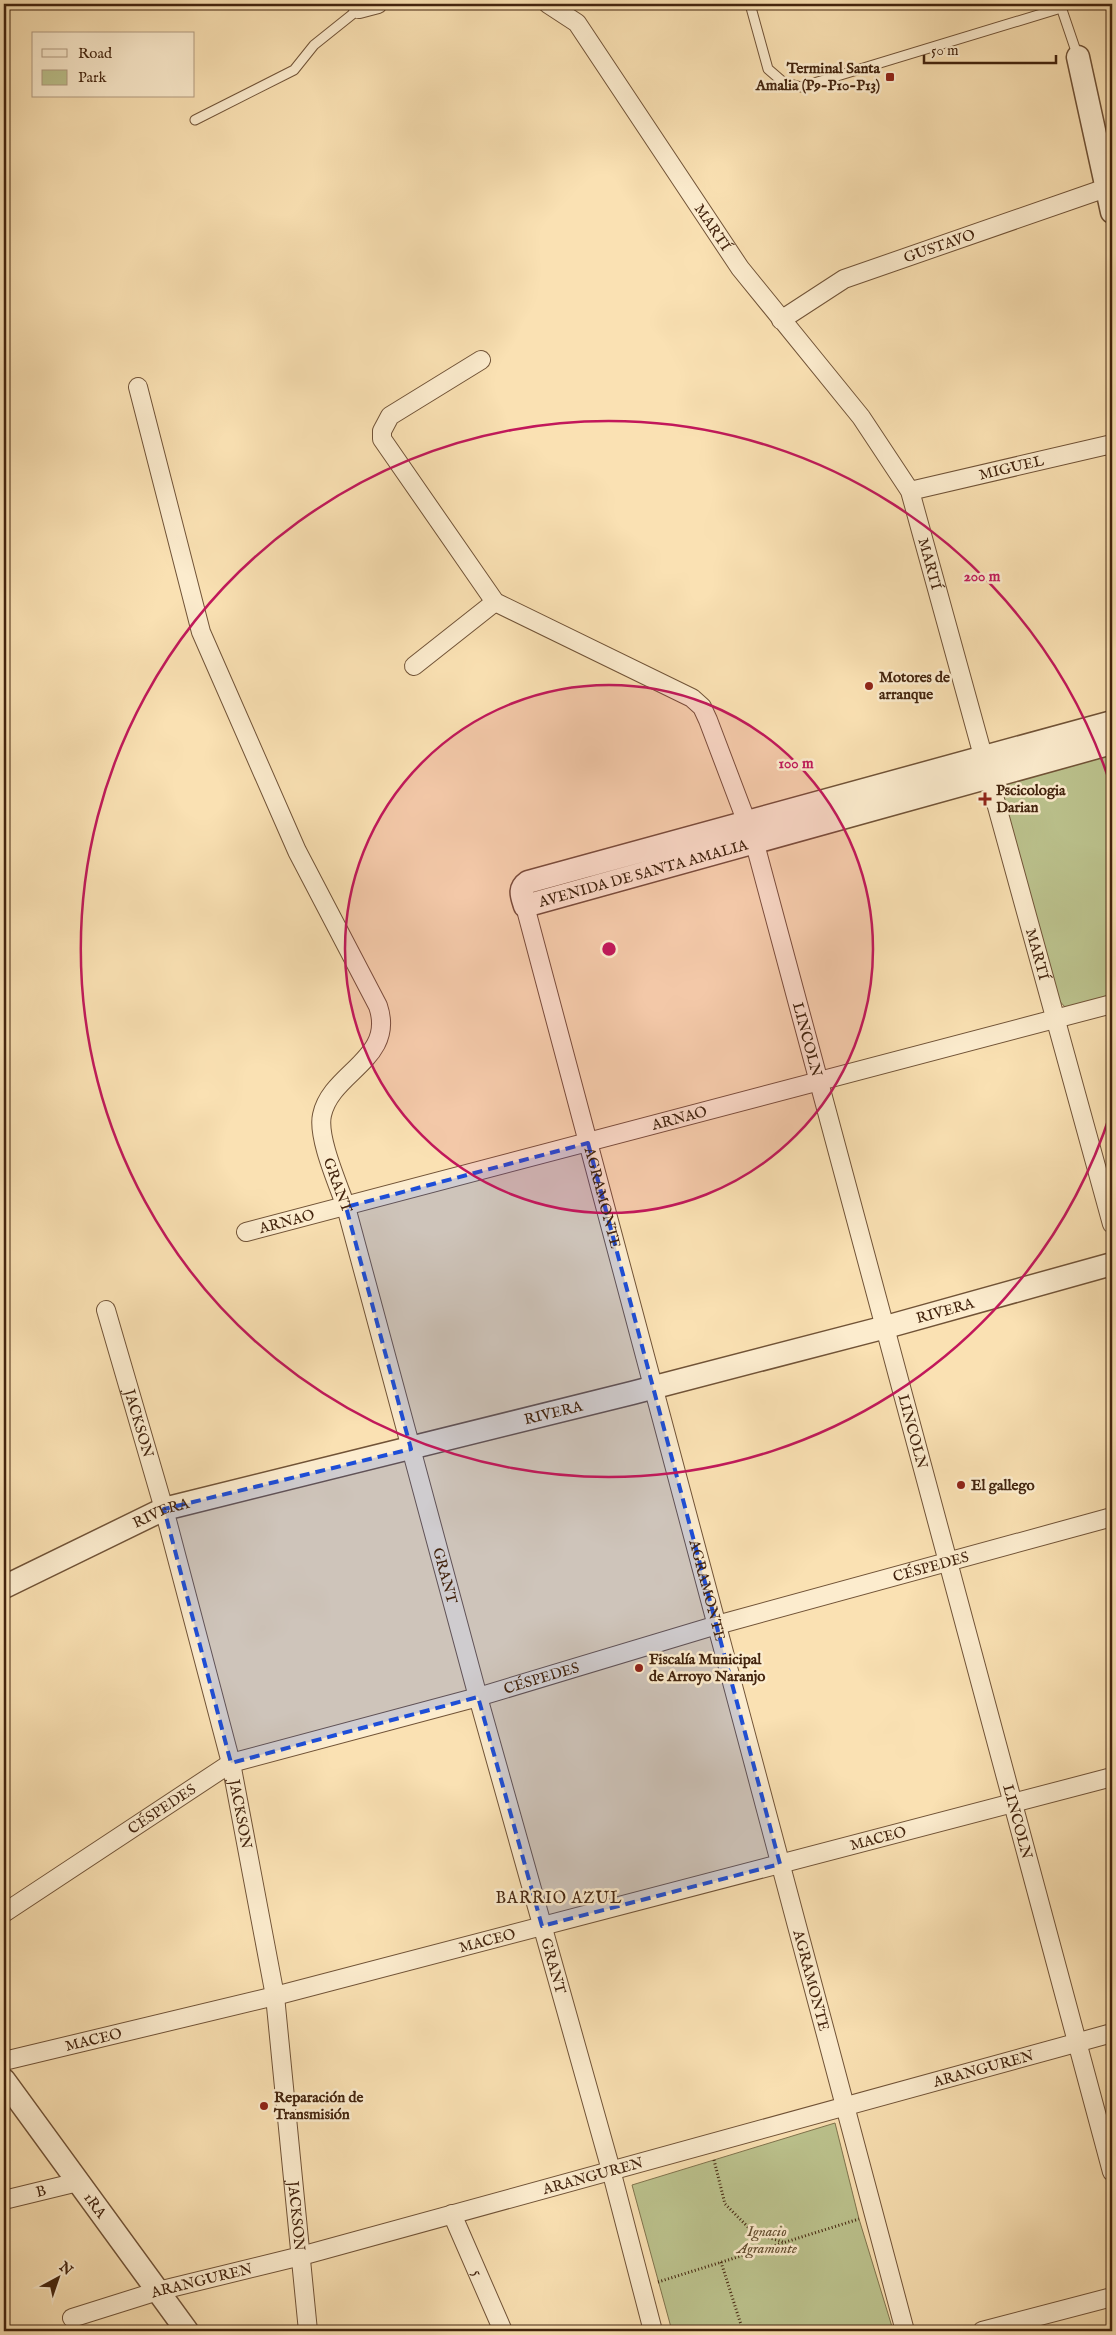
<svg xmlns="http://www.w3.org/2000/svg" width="1116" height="2335" viewBox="0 0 1116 2335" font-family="'IM FELL English',serif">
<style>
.green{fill:#bcc38e;stroke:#80744e}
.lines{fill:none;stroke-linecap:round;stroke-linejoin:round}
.service-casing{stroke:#715337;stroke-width:11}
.minor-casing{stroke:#715337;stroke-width:20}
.tertiary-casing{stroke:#715337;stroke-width:25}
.path{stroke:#43240e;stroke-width:3;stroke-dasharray:1 2.5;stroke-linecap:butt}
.service{stroke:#fcecce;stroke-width:9}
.minor{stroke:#fcecce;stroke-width:18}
.tertiary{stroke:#fcecce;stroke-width:22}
.marked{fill:#1d4ed8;fill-opacity:0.2;stroke:#1d4ed8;stroke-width:4;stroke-dasharray:10 6;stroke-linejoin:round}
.ring{fill:none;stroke:#c2185b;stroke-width:2.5}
.poi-dot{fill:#8f2418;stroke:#fcecce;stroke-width:2}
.labels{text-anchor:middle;stroke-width:5;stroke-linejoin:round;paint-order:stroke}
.poi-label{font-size:15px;font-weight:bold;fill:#43240e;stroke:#fcecce;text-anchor:start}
.street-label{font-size:15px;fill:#43240e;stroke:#fcecce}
.park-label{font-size:15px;font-style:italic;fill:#614c2e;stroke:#fcecce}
.neighbourhood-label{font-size:16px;letter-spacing:1px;fill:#43240e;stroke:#fcecce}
.centre{fill:#c2185b;stroke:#fcecce;stroke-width:2.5}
.ring-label{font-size:15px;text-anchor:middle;font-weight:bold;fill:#c2185b;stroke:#fcecce;stroke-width:5;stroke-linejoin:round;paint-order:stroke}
</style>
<rect width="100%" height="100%" fill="#fae1b3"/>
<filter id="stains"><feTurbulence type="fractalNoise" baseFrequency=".004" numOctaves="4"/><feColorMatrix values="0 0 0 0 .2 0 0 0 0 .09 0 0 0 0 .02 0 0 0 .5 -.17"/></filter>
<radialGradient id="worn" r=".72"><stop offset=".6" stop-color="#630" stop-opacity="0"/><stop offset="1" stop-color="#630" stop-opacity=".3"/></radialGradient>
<path class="green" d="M1112,754V999L1066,1008L1053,994L1000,802L1004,787L1012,781Z
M835,2123L859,2219L893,2330L672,2331L632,2185Z"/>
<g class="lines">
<g class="service-casing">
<path id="service" d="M750,4L768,69L783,82L801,87L1061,8
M1060,4L1078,57
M195,120L294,70L314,45L359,9"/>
</g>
<g class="minor-casing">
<g id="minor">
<path d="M356,4L359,9L378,4"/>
<path id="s1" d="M548,4L577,23L740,268L861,417L910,491L1112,1224"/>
<path id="s2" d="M781,320L844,279L1106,188"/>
<path id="s3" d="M481,360L390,416L382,431V439L495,602L692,698L702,707L708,720L755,844L1112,2172"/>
<path id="s4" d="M138,387L201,632L297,851L378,1006C396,1059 331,1072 322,1115C317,1137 338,1184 346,1207L478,1697L611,2170L653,2331"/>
<path id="s5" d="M910,491L1112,444"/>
<path d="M414,666L495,602"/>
<path id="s6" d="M525,906L905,2331"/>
<path id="s7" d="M246,1232L1112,1004"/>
<path id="s8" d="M106,1310L164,1509L231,1763L275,1996L308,2331"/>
<path id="s9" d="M4,1913L231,1763L478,1697L717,1625L1112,1517"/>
<path id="s10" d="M4,2061L275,1996L1112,1777"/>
<path id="s11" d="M4,2200L78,2182"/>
<path id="s12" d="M452,2214L503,2331"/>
<path id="s13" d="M72,2318L158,2291L301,2256L1112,2033"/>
<path d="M982,2331L1112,2297"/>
</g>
</g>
<g class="tertiary-casing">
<g id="tertiary">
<path d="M1078,57L1112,212"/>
<path id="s14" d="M1112,722L528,882C518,889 522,896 525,906L1112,743"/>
<path id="s15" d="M4,1587L164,1509L632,1393L886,1327L1112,1264"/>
<path id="s16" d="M4,2080L187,2331"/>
</g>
</g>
<path class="path" d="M714,2160L725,2204L754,2233L783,2242
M721,2262L743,2331
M658,2282L859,2219"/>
<use href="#service" class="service"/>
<use href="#minor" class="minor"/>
<use href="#tertiary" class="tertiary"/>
</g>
<path class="marked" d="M588,1143L780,1864L542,1926L478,1697L231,1763L164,1509L411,1449L346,1207Z"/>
<circle cx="609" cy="949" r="264" fill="#c2185b" fill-opacity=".12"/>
<g class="ring">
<circle cx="609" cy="949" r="264"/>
<path d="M1111 1112A528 528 0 1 1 1111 786"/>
</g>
<g class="poi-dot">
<rect x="885" y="72" width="10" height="10" rx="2.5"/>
<circle cx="869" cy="686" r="5"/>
<path d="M982.5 791.5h5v5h5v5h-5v5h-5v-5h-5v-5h5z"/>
<circle cx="961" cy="1485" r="5"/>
<circle cx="639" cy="1668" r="5"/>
<circle cx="264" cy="2106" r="5"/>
</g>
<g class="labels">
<g class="poi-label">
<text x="880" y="73" text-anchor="end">Terminal Santa<tspan x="880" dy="17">Amalia (P9-P10-P13)</tspan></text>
<text x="879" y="682">Motores de<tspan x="879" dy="17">arranque</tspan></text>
<text x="996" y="795">Pscicologia<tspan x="996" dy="17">Darian</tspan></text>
<text x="971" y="1490">El gallego</text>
<text x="649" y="1664">Fiscalía Municipal<tspan x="649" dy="17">de Arroyo Naranjo</tspan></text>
<text x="274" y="2102">Reparación de<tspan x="274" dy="17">Transmisión</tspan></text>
</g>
<g class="street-label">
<text dy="5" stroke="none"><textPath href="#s1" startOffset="280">MARTÍ</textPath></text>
<text dy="5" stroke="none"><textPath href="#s2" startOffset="176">GUSTAVO</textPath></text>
<text dy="5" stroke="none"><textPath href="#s5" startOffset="104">MIGUEL</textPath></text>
<text dy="5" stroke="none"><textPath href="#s1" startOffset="685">MARTÍ</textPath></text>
<text dy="5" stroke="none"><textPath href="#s14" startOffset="755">AVENIDA DE SANTA AMALIA</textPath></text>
<text dy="5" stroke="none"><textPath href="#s1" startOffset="1090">MARTÍ</textPath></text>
<text dy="5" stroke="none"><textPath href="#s3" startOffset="912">LINCOLN</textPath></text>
<text dy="5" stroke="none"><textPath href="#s7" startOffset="448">ARNAO</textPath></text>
<text dy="5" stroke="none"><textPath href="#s4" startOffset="869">GRANT</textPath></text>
<text dy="5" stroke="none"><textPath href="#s6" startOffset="302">AGRAMONTE</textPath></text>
<text dy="5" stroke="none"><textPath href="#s7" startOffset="42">ARNAO</textPath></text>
<text dy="5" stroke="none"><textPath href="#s15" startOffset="984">RIVERA</textPath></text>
<text dy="5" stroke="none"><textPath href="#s15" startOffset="579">RIVERA</textPath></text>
<text dy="5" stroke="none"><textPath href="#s8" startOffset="118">JACKSON</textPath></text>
<text dy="5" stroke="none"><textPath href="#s3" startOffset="1318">LINCOLN</textPath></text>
<text dy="5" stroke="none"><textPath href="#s15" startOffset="174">RIVERA</textPath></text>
<text dy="5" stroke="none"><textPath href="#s9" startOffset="999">CÉSPEDES</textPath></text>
<text dy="5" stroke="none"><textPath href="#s4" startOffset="1274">GRANT</textPath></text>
<text dy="5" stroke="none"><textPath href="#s6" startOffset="708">AGRAMONTE</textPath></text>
<text dy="5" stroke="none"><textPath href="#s9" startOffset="594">CÉSPEDES</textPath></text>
<text dy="5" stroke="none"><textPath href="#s9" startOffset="189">CÉSPEDES</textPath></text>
<text dy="5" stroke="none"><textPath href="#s8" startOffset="522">JACKSON</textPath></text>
<text dy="5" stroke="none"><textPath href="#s3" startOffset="1722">LINCOLN</textPath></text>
<text dy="5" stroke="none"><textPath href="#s10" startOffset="902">MACEO</textPath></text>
<text dy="5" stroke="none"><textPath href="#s10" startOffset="498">MACEO</textPath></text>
<text dy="5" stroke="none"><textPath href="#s4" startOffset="1679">GRANT</textPath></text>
<text dy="5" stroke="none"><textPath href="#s6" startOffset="1112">AGRAMONTE</textPath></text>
<text dy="5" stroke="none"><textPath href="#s10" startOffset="92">MACEO</textPath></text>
<text dy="5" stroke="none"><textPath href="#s13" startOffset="945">ARANGUREN</textPath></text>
<text dy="5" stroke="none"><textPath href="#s13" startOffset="540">ARANGUREN</textPath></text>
<text dy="5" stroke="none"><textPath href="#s11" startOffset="38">B</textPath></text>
<text dy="5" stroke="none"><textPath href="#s16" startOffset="155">1RA</textPath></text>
<text dy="5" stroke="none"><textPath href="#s8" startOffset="928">JACKSON</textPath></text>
<text dy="5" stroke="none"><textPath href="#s12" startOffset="64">5</textPath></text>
<text dy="5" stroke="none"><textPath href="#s13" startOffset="135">ARANGUREN</textPath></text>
</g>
<g class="park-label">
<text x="767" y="2236">Ignacio<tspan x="767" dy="17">Agramonte</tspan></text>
</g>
<g class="neighbourhood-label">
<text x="559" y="1903">BARRIO AZUL</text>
</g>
</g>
<circle cx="609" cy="949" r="8" class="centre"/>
<g class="ring-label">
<text x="982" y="581">200 m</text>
<text x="796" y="768">100 m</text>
</g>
<rect width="1116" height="2335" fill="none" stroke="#fae1b3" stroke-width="20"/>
<rect x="5" y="5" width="1106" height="2325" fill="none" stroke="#43240e" stroke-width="2.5"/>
<rect x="10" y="10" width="1096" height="2315" fill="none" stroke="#43240e"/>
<rect x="32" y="32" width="162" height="65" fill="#fcecce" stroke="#b29c81"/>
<rect x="42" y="49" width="25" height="8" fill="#fcecce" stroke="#b29c81"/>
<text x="78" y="58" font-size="15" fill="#43240e">Road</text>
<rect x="42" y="70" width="25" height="15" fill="#bcc38e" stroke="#b29c81"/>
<text x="78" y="82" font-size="15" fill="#43240e">Park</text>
<g transform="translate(58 2278) rotate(40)" stroke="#fcecce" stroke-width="4" paint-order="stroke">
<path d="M0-4L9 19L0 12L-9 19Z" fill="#43240e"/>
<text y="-8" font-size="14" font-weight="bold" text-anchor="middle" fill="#43240e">N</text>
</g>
<path d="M924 55v8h132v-8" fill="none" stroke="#43240e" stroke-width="2.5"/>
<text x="931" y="55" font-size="15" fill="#43240e" stroke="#fcecce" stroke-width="4" paint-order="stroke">50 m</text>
<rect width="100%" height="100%" filter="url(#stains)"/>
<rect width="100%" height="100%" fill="url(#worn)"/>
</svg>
